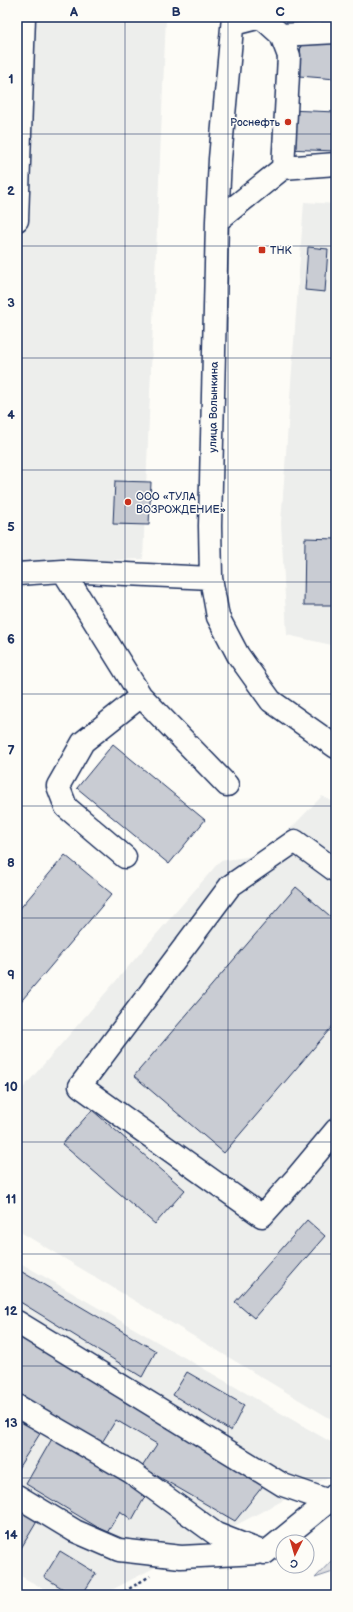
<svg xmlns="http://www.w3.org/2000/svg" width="353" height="1612" viewBox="0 0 353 1612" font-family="'Balsamiq Sans',sans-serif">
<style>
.built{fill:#edeeec}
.green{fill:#e0e1e3;stroke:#7e88a0}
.building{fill:#c9ccd3;stroke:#1b2f5e}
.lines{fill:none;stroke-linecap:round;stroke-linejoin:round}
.minor-casing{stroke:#1b2f5e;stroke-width:25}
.path{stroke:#1b2f5e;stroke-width:2.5;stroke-dasharray:3 3;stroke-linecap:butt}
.minor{stroke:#fdfcf7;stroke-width:22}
.grid{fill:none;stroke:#1b2f5e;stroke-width:1;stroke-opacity:0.55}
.poi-dot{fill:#c8321e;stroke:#fdfcf7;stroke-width:1.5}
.labels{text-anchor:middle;stroke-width:3;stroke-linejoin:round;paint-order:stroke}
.poi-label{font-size:11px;fill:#1b2f5e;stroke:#fdfcf7;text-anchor:start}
.street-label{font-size:11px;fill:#1b2f5e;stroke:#fdfcf7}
.neatline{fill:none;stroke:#1b2f5e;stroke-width:1.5}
.grid-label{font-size:13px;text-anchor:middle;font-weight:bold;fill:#1b2f5e}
</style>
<rect width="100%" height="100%" fill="#fdfcf7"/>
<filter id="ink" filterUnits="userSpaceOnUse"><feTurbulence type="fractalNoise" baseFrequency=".025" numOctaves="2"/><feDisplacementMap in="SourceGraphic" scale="8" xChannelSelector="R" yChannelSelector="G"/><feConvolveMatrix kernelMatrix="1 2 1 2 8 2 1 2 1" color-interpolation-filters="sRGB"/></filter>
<g filter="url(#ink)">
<path class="built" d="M17,17H166L143,559L17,563Z
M304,202L336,204V646L287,635L281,523Z
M322,796L336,804V1422L17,1230V1095L220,861L266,854Z
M17,1261L336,1445V1473L102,1595H55L17,1574Z"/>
<path class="green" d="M336,1556V1571L315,1578Z"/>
<path class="building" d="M301,41L336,43V79L299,76Z
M288,110L336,112V151L286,149Z
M308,247L328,249L325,292L305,290Z
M115,481L151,482L149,525L113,524Z
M305,538L336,539V605H304Z
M113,744L205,820L169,864L77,788Z
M65,855L112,894L17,1006V912Z
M296,887L336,921V1022L224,1153L134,1076Z
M92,1110L185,1190L155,1224L62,1144Z
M307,1220L325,1236L254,1318L235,1302Z
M17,1269L156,1351L142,1377L17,1300Z
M17,1328L266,1482L235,1521L142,1467L157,1444L116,1420L101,1444L17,1392Z
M187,1372L244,1405L231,1431L173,1395Z
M17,1418L41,1432L17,1470Z
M53,1437L147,1493L132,1520L120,1511L107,1533L26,1484Z
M17,1504L39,1518L17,1555Z
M60,1551L96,1573L82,1595H73L44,1577Z"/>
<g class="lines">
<g class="minor-casing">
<path id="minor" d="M233,17L220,159L217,221L210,526L211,578L218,617L238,655L271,701L336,747
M281,35L336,32
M283,168L336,164
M17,220L24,17
M217,221L283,168L289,56L281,35L261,17L233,24
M63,571L141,696L227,785
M17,574L63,571L211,578
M125,857L66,807L58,786L83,742L141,696
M336,871L295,841L230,886L80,1086L262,1216L296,1178L336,1130
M17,1322L283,1485L329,1501L336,1494
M17,1406L131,1472L216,1534L265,1553L329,1501
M17,1496L75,1531L119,1550L181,1557L258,1553"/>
</g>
<path class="path" d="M119,1595L150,1576"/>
<use href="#minor" class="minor"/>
</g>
</g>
<path class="grid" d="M125,17V1595M228,17V1595M17,134H336M17,246H336M17,358H336M17,470H336M17,582H336M17,694H336M17,806H336M17,918H336M17,1030H336M17,1142H336M17,1254H336M17,1366H336M17,1478H336"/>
<g class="poi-dot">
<circle cx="288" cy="122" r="4"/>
<rect x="258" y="246" width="8" height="8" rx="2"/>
<circle cx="128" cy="502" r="4"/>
</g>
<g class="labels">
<g class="poi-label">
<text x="280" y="126" text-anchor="end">Роснефть</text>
<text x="270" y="254">ТНК</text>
<text x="136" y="500">ООО «ТУЛА<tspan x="136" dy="13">ВОЗРОЖДЕНИЕ»</tspan></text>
</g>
<g class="street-label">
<text transform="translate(213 407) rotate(-89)" y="4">улица Волынкина</text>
</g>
</g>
<rect width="353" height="1612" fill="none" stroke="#fdfcf7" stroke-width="44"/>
<g transform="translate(295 1554) rotate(185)"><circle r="19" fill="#fdfcf7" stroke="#a3aaba"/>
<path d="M0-3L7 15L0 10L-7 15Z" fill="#c8321e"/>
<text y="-6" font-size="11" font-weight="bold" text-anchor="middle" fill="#1b2f5e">С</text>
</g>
<rect x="22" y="22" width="309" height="1568" class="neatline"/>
<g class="grid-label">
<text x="74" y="16">A</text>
<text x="176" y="16">B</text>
<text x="280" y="16">C</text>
<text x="11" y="83">1</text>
<text x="11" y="195">2</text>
<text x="11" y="307">3</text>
<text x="11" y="419">4</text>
<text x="11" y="531">5</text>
<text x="11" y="643">6</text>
<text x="11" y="755">7</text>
<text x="11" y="867">8</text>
<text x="11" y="979">9</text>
<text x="11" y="1091">10</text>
<text x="11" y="1203">11</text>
<text x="11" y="1315">12</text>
<text x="11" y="1427">13</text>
<text x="11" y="1539">14</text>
</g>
</svg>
